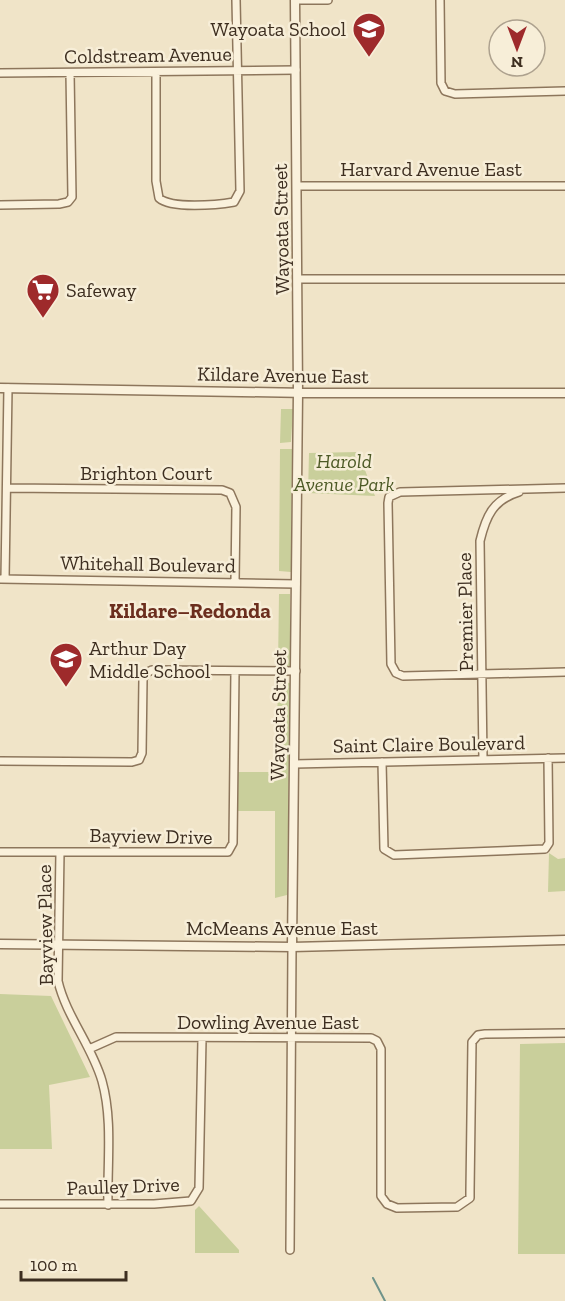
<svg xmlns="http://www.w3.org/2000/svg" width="565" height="1301" viewBox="0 0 565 1301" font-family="'Zilla Slab',serif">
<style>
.park{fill:#c9cf9b}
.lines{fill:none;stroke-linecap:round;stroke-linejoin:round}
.stream{stroke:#6f938a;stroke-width:2}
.minor-casing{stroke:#8d765c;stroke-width:10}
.tertiary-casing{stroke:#8d765c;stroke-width:11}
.minor{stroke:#faf1dc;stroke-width:7}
.tertiary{stroke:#faf1dc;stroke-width:8}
.labels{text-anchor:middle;stroke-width:5;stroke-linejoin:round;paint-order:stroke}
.poi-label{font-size:20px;fill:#3d2e20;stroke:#f7eed8;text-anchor:start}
.street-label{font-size:20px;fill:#3d2e20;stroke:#f7eed8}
.park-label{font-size:20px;font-style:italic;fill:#4d5a26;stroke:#f7eed8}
.neighbourhood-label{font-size:21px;font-weight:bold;fill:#6b2e1e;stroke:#f7eed8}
</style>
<rect width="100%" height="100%" fill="#f0e4c8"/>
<path class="park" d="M281,409H293L291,442L280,443Z
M280,449H292L291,572L279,571Z
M358,452L375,496L308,493L309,453Z
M279,594H290V666H278Z
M278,682L290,683L287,895L275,898V811H237L238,772H276Z
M549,853L558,859L565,858V891L548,892Z
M0,994L51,996L90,1077L49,1085L52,1149H0Z
M565,1043V1254H518L520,1044Z
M199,1206L239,1250V1253H195V1210Z"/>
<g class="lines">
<path class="stream" d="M373,1278L385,1301"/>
<g class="minor-casing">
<path id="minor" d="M295,0H328
M440,0L441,83L445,91L455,94L565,91
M156,72V181L159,198C171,209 217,205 234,202L240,191L236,0
M0,73L296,70
M297,186H565
M0,205L59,204L68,202L72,197L70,73
M298,279H565
M7,488L222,490L230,493L236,507L235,582
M565,488L400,492L389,497L388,503L391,664L396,673L403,676L565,672
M0,579L296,584
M5,579L8,388
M483,759L480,541C486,516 493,500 519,492
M0,761L132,762L139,760L142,753L143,679L146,673L152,670L296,671
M382,762L384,849L394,855L545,849L549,843L548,758
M294,764L565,758
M0,852H228L233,843L235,671
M60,852L58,981C66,1016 92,1046 102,1081C113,1120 107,1164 108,1205
M89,1049L116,1037L371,1038L377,1041L381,1049V1196L387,1204L397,1208L457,1207L470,1198V1191L472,1042L478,1035L485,1034L565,1033
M0,1204H154L191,1201L199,1188L202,1039
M290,1250L292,947"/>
</g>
<g class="tertiary-casing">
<path id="tertiary" d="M0,388L308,393H565
M0,944L292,947L565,940
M292,947L298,393L295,0"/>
</g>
<use href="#minor" class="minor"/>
<use href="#tertiary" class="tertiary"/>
</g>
<defs>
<g id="school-pin" transform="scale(1.725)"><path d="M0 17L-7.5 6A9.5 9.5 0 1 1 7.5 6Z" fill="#9e2a2b" stroke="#f7eed8"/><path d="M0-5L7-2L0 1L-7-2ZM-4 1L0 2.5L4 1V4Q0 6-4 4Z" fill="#fff"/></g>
<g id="supermarket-pin" transform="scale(1.725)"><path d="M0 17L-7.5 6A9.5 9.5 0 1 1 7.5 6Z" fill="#9e2a2b" stroke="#f7eed8"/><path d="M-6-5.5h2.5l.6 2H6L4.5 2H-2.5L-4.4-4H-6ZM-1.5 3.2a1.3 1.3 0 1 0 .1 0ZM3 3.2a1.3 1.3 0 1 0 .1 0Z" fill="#fff"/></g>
</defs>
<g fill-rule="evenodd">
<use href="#school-pin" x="369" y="29"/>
<use href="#supermarket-pin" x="43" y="290"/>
<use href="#school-pin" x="66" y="659"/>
</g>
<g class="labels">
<g class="poi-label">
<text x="346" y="36" text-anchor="end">Wayoata School</text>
<text x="66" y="297">Safeway</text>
<text x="89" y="655">Arthur Day<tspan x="89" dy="23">Middle School</tspan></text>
</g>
<g class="street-label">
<text transform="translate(148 55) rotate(-1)" y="7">Coldstream Avenue</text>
<text x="431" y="176">Harvard Avenue East</text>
<text transform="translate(281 229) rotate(-91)" y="7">Wayoata Street</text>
<text transform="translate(283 375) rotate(1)" y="7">Kildare Avenue East</text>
<text x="146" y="480">Brighton Court</text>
<text transform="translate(148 564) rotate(1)" y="7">Whitehall Boulevard</text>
<text transform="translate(465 612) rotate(-91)" y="7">Premier Place</text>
<text transform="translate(278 715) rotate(-89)" y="7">Wayoata Street</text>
<text transform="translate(429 744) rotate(-1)" y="7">Saint Claire Boulevard</text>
<text transform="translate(151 836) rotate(1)" y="7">Bayview Drive</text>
<text transform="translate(45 925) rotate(-91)" y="7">Bayview Place</text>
<text x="282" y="935">McMeans Avenue East</text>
<text x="268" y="1029">Dowling Avenue East</text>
<text transform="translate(123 1186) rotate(-2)" y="7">Paulley Drive</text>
</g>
<g class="park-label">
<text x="344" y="468">Harold<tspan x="344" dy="23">Avenue Park</tspan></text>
</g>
<g class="neighbourhood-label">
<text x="190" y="618">Kildare–Redonda</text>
</g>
</g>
<g transform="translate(517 48) rotate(180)"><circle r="28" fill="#f7eed8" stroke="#ada18e" stroke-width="1.5"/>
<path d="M0-4.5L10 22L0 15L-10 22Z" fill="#9e2a2b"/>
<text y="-9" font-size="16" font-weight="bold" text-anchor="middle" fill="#3d2e20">N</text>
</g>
<path d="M21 1271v9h105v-9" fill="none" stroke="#3d2e20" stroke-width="3"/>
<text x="30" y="1271" font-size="18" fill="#3d2e20" stroke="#f7eed8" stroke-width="4.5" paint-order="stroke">100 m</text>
</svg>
